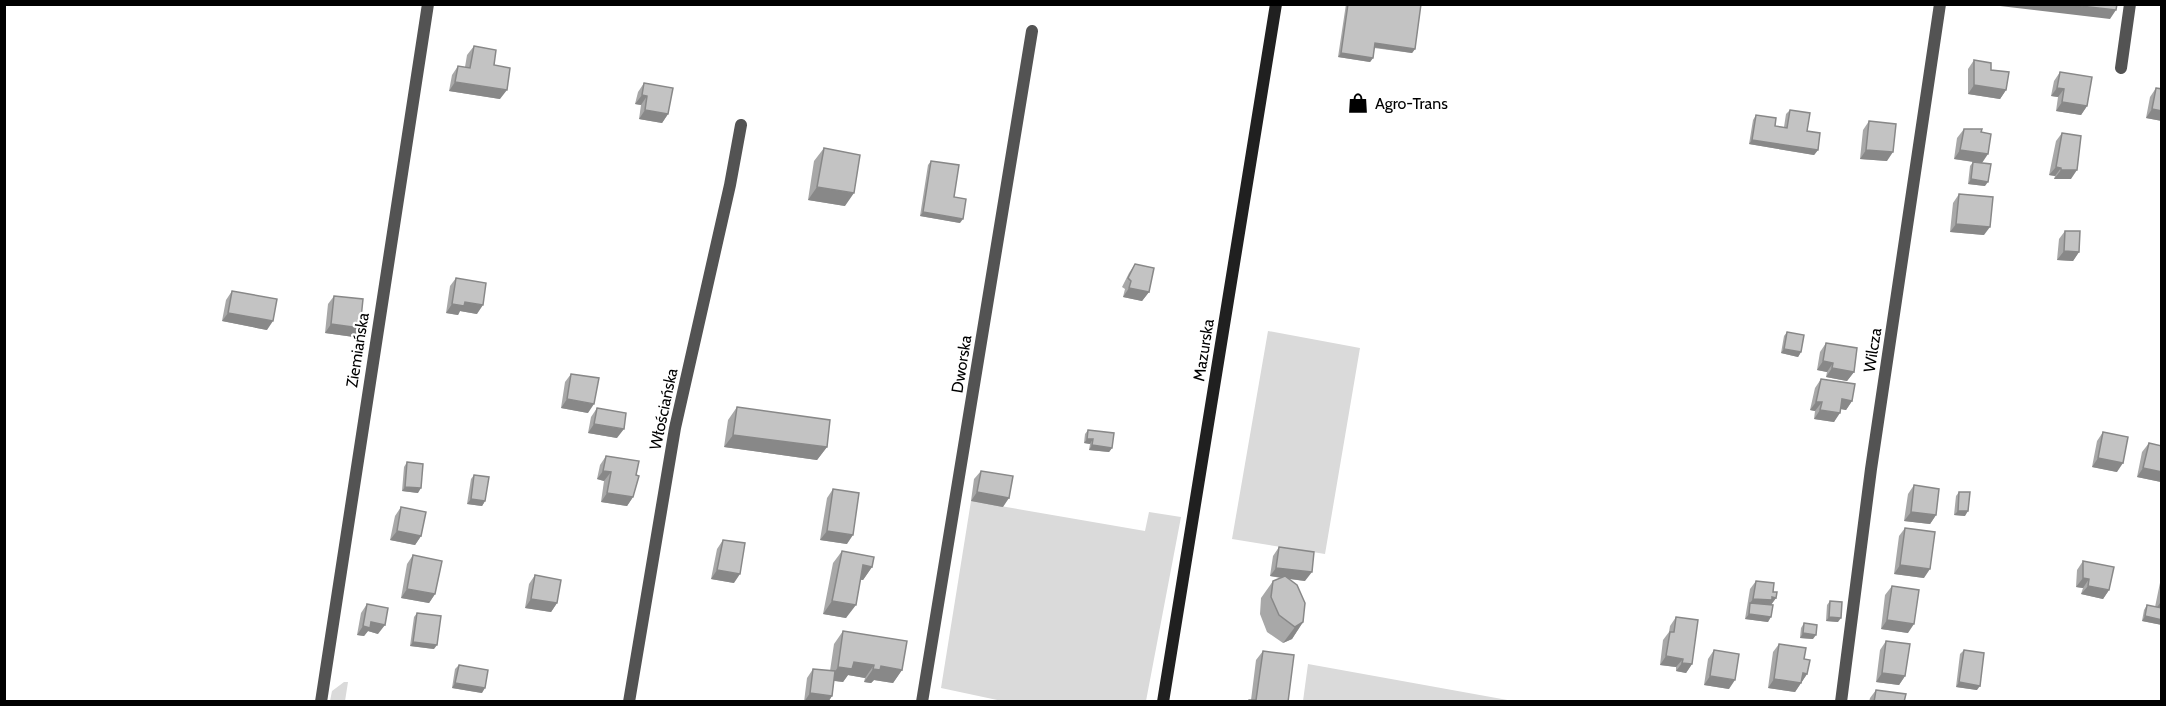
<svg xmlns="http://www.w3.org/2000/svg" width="2166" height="706" viewBox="0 0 2166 706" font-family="Cabin,sans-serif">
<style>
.green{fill:#dadada}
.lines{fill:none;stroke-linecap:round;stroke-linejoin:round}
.street{stroke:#535353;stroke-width:12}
.secondary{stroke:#202020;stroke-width:12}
.wall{fill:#a8a8a8}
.shaded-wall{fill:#888}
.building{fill:#c3c3c3;stroke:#888;stroke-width:1.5}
.labels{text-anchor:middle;stroke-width:4.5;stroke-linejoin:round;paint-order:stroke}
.poi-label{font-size:16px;fill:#000;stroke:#fff;text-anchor:start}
.street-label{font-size:16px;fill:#000;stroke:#fff}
</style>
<rect width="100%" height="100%" fill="#fff"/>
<path class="green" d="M1268,331L1360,348L1325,554L1232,539Z
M971,501L1145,531L1149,512L1181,517L1146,701H1002L941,688Z
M1308,664L1513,701H1303Z
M344,682H348L345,701H330L332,691Z"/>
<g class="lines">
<path class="street" d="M2121,68L2130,4
M321,702L428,4
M629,702L675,428L730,185L741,125
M922,702L1032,31
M1841,702L1871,469L1940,4"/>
<path class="secondary" d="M1163,702L1276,4"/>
</g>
<path class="wall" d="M1346,4H1421L1415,49L1412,53L1374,48L1373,58L1370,62L1338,57Z
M474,46L494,65L500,99L449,91L452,75L458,66L465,67L467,55Z
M1974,60L1991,70L2006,90L2000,99L1968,94V69Z
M2060,72L2087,106L2081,115L2056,111L2058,97L2051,96L2054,81Z
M644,83L668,114L662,123L639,119L641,105L635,104L638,92Z
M2156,88L2162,89V121L2146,118L2150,97Z
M1790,110L1807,131L1818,150L1814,155L1749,144L1753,120L1756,115L1775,126L1784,127L1786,114Z
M1869,121L1887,161L1860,159L1863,130Z
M1964,129L1982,163L1985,186L1968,184L1970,166L1973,162L1954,159L1957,138Z
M2062,133L2071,179H2054L2055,176L2049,175L2056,141Z
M824,148L845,206L808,200L814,161Z
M931,161L954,197L960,223L920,216L928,165Z
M1959,194L1984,235L1950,232L1953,203Z
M2065,231L2079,252L2073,261L2057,260L2059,239Z
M1135,264L1149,292L1142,301L1123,297L1125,289L1122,287L1129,273Z
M456,278L477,314L460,311L458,315L446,313L450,286Z
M232,291L267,330L222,321L226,300Z
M334,296L360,328L354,337L325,333L328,304Z
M1787,332L1801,352L1798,357L1781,353L1784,336Z
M1826,343L1854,372L1847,381L1826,377L1827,372L1817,370L1820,352Z
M571,374L588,413L561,408L565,382Z
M1821,379L1852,401L1846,410L1840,409L1834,422L1814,419L1815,411L1810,410L1815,388Z
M737,407L827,447L817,460L724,447L728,420Z
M597,408L617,438L588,433L591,417Z
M1088,430L1112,448L1109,452L1089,450L1090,444L1084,443L1085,434Z
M2103,432L2117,472L2092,467L2097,441Z
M2149,443L2161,482L2137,477L2142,452Z
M606,456L633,497L627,506L601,502L604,481L597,479L600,465Z
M407,462L418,493L402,491L404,467Z
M981,471L1003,507L971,501L974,479Z
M474,475L485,501L482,506L467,504L471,479Z
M1914,485L1936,515L1930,524L1904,521L1908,494Z
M833,489L847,544L820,540L827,498Z
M1959,492L1965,516L1954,515L1956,496Z
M401,507L421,536L415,545L390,540L395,516Z
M1905,528L1924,578L1894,574L1899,536Z
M723,540L734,583L711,579L717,549Z
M1279,547L1305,581L1289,579L1303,622L1292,639L1283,643L1267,632L1260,614L1261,598L1273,581L1281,578L1270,576L1273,556Z
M842,551L872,567L863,580H861L846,618L823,614L833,563Z
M413,555L435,594L429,603L401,598L407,564Z
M2083,561L2109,590L2103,599L2081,594L2083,588L2076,587L2077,570Z
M2162,573V625L2142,621L2144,610L2147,605L2155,607Z
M535,575L557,603L551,612L525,608L529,584Z
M1756,581L1773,592L1776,598L1771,605L1768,622L1745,619L1750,589Z
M1892,586L1908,633L1881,629L1885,595Z
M1830,601L1838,622L1826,621L1827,605Z
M367,604L378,634L368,631L364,636L357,635L361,613Z
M417,613L434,649L410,646L414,617Z
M1676,617L1692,664L1686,673L1676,671V667L1660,665L1663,640L1669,632L1670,626Z
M1804,623L1813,639L1800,638L1801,628Z
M843,631L902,670L893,683L874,680L871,683L864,682L865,678L848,675L843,682L834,681L832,696L828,702H804L807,678L813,669L830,671L834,644Z
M1886,641L1905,676L1899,685L1876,682L1880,650Z
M1779,644L1804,659L1807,674L1795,692L1768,688L1773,652Z
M1714,650L1729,689L1704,685L1708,659Z
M1964,650L1977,690L1956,687L1960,654Z
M1263,651L1288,702H1247L1249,700H1251L1256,660Z
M459,665L482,693L452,688L455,669Z
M1876,690L1904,702H1869L1870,698Z"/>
<path class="shaded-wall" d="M1983,4H2063L2116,10L2110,19Z
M1375,43L1415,49L1412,53L1372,47Z
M1341,53L1373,58L1370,62L1338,57Z
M455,82L507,90L500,99L449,91Z
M1974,85L2006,90L2000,99L1968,94Z
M2057,88L2064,89L2058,97L2051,96Z
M642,95L647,96L641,105L635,104Z
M2062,102L2087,106L2081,115L2056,111Z
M2152,109L2162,111V121L2146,118Z
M645,110L668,114L662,123L639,119Z
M1752,140L1818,150L1814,155L1749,144Z
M1866,150L1893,152L1887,161L1860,159Z
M1960,150L1988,154L1982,163L1954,159Z
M2056,167L2061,168L2055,176L2049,175Z
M2061,170H2077L2071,179H2054Z
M1971,179L1988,182L1985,186L1968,184Z
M817,187L854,193L845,206L808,200Z
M923,212L963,219L960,223L920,216Z
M1956,224L1990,227L1984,235L1950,232Z
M2064,251L2079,252L2073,261L2057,260Z
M1129,288L1149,292L1142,301L1123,297Z
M465,302L483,305L477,314L460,311L458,315L446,313L452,304Z
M228,313L273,321L267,330L222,321Z
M331,324L360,328L354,337L325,333Z
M1784,349L1801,352L1798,357L1781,353Z
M1823,361L1833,363L1827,372L1817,370Z
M1832,368L1854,372L1847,381L1826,377Z
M567,399L594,404L588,413L561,408Z
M1842,399L1852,401L1846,410L1836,408Z
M1816,402H1822L1815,411L1810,410Z
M1820,410L1840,413L1834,422L1814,419Z
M594,424L624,429L617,438L588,433Z
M733,435L827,447L817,460L724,447Z
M1087,439H1093L1090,444L1084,443Z
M1092,445L1112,448L1109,452L1089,450Z
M2098,458L2123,463L2117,472L2092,467Z
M2143,468L2162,472L2161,482L2137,477Z
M603,471L611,472L604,481L597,479Z
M405,487L421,488L418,493L402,491Z
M977,492L1009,498L1003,507L971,501Z
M607,493L633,497L627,506L601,502Z
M471,499L485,501L482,506L467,504Z
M1958,511H1968L1965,516L1954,515Z
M1911,512L1936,515L1930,524L1904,521Z
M397,531L421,536L415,545L390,540Z
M827,531L853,535L847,544L820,540Z
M863,565L872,567L863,580L854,578Z
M1900,565L1930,569L1924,578L1894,574Z
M1276,568L1312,572L1305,581L1270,576Z
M717,570L740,574L734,583L711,579Z
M2083,578L2089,579L2083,588L2076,587Z
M2088,586L2109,590L2103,599L2081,594Z
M407,589L435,594L429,603L401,598Z
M1772,597L1776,598L1770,606L1750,603L1753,599Z
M531,599L557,603L551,612L525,608Z
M832,601L856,605L846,618L823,614Z
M2160,603H2162V613L2154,612Z
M1749,614L1771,617L1768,622L1745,619Z
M2145,616L2162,620V625L2142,621Z
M1829,617L1841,618L1838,622L1826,621Z
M1887,620L1914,624L1908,633L1881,629Z
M371,622L385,625L378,634L368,631L364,636L357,635L363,626Z
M1303,622L1292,639L1283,643L1295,627Z
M1803,633L1816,635L1813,639L1800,638Z
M413,642L437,645L434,649L410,646Z
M1666,656L1683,659L1676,667L1660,665Z
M854,662L874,665L865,678L848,675L843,682L829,680L838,667Z
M1682,663L1692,664L1686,673L1676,671Z
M881,666L902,670L893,683L874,680L871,683L864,682L873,669Z
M1803,673L1807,674L1801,683Z
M1882,673L1905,676L1899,685L1876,682Z
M1710,676L1735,680L1729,689L1704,685Z
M1774,679L1801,683L1795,692L1768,688Z
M1959,682L1980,686L1977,690L1956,687Z
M455,683L485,688L482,693L452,688Z
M810,693L832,696L828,702H804Z"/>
<path class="building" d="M1348,4H1421L1415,49L1375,43L1373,58L1341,53Z
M2063,4H2117L2116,10Z
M474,46L496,50L494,65L510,68L507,90L455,82L458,66L470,68Z
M1974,60L1991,63V70L2009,72L2006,90L1974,85Z
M2060,72L2092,77L2087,106L2062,102L2064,89L2057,88Z
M644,83L673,88L668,114L645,110L647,96L642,95Z
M2156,88L2162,89V111L2152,109Z
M1790,110L1810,113L1807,131L1820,133L1818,150L1752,140L1756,115L1776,118L1775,126L1787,128Z
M1869,121L1896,124L1893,152L1866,150Z
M1964,129H1982L1981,132L1991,134L1988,154L1960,150Z
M2062,133L2081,136L2077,170H2061V168L2056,167Z
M824,148L860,155L854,193L817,187Z
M931,161L959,165L954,197L966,199L963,219L923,212Z
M1973,162L1991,164L1988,182L1971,179Z
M1959,194L1993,197L1990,227L1956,224Z
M2065,231H2080L2079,252L2064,251Z
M1135,264L1154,268L1149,292L1129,288L1131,281L1128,278Z
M456,278L486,283L483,305L465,302L464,306L452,304Z
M232,291L277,299L273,321L228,313Z
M334,296L363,299L360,328L331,324Z
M1787,332L1804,335L1801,352L1784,349Z
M1826,343L1857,348L1854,372L1832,368L1833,363L1823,361Z
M571,374L599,378L594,404L567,399Z
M1821,379L1855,384L1852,401L1842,399L1840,413L1820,410L1822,402H1816Z
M737,407L830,420L827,447L733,435Z
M597,408L626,413L624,429L594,424Z
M1088,430L1114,433L1112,448L1092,445L1093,439H1087Z
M2103,432L2128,437L2123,463L2098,458Z
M2149,443L2162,446V472L2143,468Z
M606,456L639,461L636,475L639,476L633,497L607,493L611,472L603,471Z
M407,462L423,464L421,488L405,487Z
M981,471L1013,476L1009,498L977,492Z
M474,475L489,477L485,501L471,499Z
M1914,485L1939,489L1936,515L1911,512Z
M833,489L859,493L853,535L827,531Z
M1959,492H1970L1968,511H1958Z
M401,507L426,512L421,536L397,531Z
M1905,528L1935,532L1930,569L1900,565Z
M723,540L745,543L740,574L717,570Z
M1279,547L1314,552L1312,572L1276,568Z
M842,551L874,557L872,567L863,565L856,605L832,601Z
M413,555L442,561L435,594L407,589Z
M2083,561L2114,567L2109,590L2088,586L2089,579L2083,578Z
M535,575L561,580L557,603L531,599Z
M1285,576L1297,585L1305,603L1303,622L1295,627L1279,615L1271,597L1273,581Z
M1756,581L1774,583L1773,592H1777L1776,598L1772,597V600L1753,599Z
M1892,586L1919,590L1914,624L1887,620Z
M1830,601L1842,602L1841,618L1829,617Z
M1750,603L1773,605L1771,617L1749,614Z
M367,604L388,608L385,625L371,622L370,628L363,626Z
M2147,605L2162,608V620L2145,616Z
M417,613L441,616L437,645L413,642Z
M1676,617L1698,620L1692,664L1682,663L1683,659L1666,656L1670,632H1674Z
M1804,623L1817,625L1816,635L1803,633Z
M843,631L907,641L902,670L881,666L880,670L873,669L874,665L854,662L852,669L838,667Z
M1886,641L1910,644L1905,676L1882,673Z
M1779,644L1806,648L1804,659L1810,660L1807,674L1803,673L1801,683L1774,679Z
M1714,650L1739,654L1735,680L1710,676Z
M1964,650L1984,653L1980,686L1959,682Z
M1263,651L1294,655L1288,702H1248L1249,700H1256Z
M459,665L488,670L485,688L455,683Z
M813,669L835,671L832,696L810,693Z
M1876,690L1906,694L1904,702H1874Z"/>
<defs>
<g id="shop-bare" transform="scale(1.62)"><path d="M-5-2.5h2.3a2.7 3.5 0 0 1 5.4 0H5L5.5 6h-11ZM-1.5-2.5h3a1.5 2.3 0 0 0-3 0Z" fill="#000" stroke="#fff" stroke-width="2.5" paint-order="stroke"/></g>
</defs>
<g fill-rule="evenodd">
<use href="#shop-bare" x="1358" y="103"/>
</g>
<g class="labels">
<g class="poi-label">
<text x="1375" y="109">Agro-Trans</text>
</g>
<g class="street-label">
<text transform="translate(357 350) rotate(-81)" y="6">Ziemiańska</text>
<text transform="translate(1203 350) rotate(-81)" y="6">Mazurska</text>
<text transform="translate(1872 350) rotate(-81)" y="6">Wilcza</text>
<text transform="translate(961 364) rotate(-81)" y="6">Dworska</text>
<text transform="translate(663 409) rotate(-78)" y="6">Włościańska</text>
</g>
</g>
<rect width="2166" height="706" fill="none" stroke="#000000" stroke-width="12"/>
</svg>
